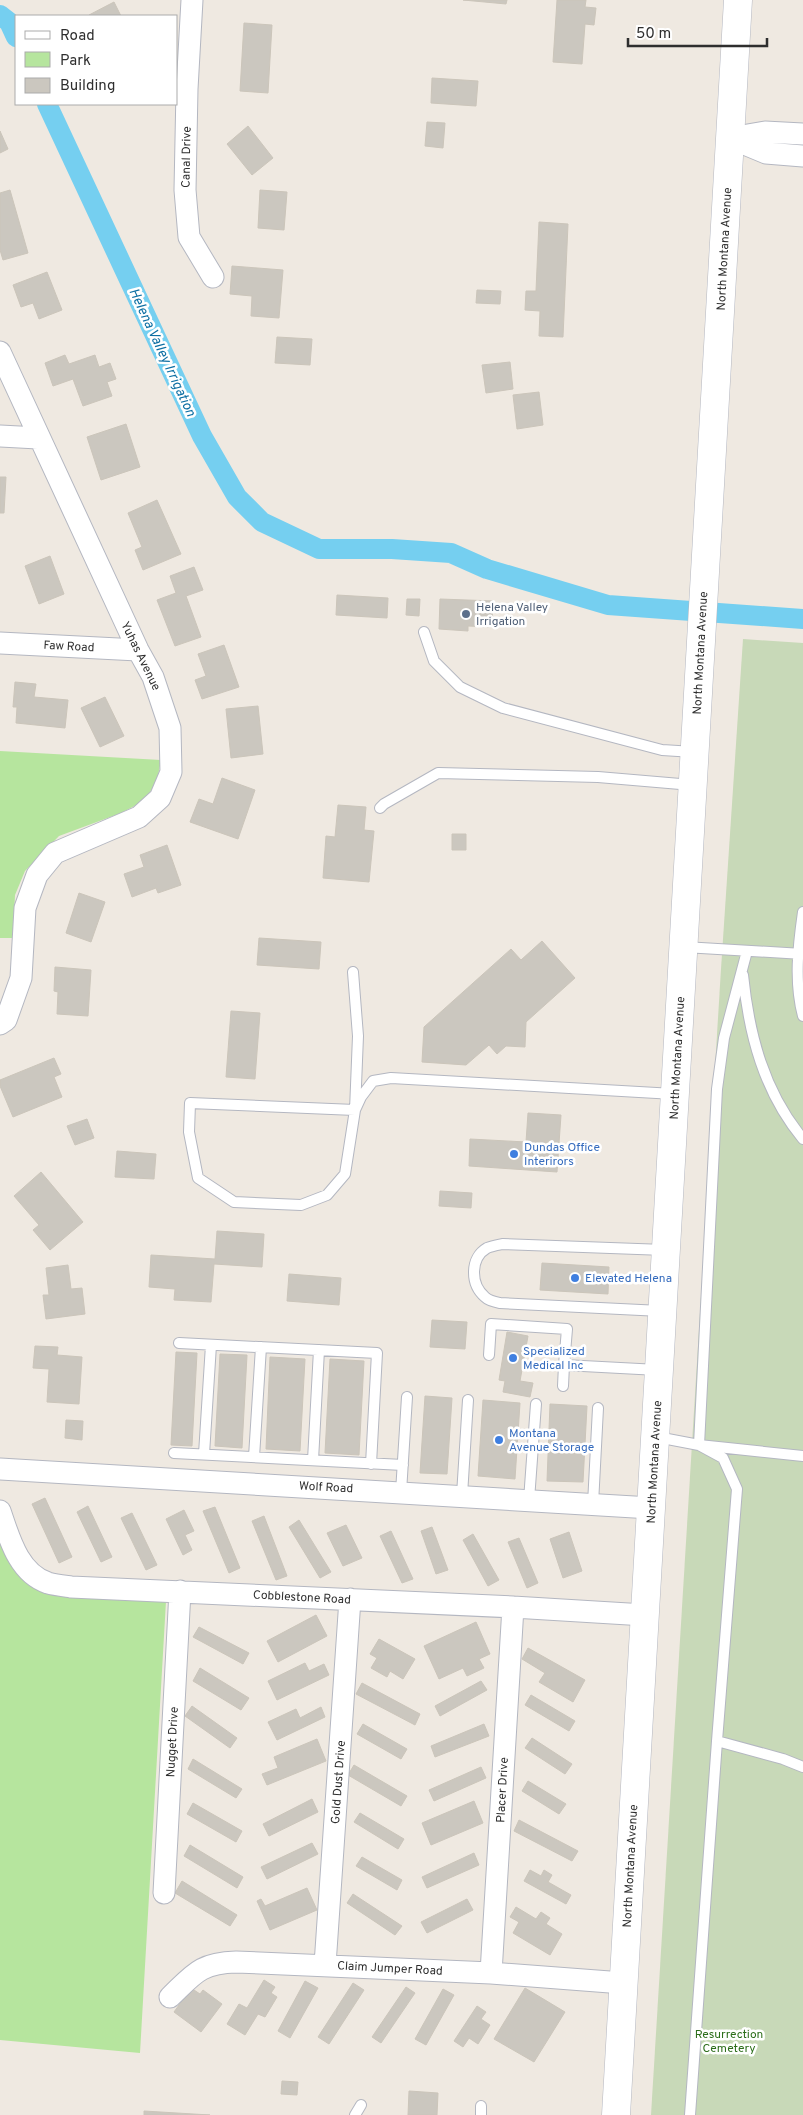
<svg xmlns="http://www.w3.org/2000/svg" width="803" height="2115" viewBox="0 0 803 2115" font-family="Overpass,sans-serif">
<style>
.green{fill:#b6e59e}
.cemetery{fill:#c8d9b8}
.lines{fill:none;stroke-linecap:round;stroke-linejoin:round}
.canal{stroke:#75cff0;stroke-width:20}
.building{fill:#cbc7bf;stroke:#cbc5ba}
.lane-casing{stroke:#b4b7c1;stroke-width:12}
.street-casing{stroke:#b4b7c1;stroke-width:23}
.secondary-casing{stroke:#b4b7c1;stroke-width:29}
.lane{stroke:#fff;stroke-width:10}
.street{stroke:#fff;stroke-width:21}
.secondary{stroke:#fff;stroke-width:28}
.service-dot{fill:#5c6f8a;stroke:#fff;stroke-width:2}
.shop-dot{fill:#3f7fe0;stroke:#fff;stroke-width:2}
.labels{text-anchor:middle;stroke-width:5;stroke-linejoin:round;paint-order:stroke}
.street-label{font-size:12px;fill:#2e2e2e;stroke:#fff}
.service-label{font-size:12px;fill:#4e5e75;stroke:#fff;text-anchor:start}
.shop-label{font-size:12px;fill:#366cbe;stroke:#fff;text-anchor:start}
.park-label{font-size:12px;fill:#2c6e1b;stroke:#fff}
.water-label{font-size:14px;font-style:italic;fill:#0d6fa3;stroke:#fff}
</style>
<rect width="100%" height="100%" fill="#efe9e1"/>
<path class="green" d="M0,751L161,760L157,781L144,801L121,813L59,836L25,871L15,895L13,938H0Z
M0,1504L13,1549L47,1583L166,1601L140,2053L0,2040Z"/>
<path class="cemetery" d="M743,639L803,643V2115H651L721,969Z"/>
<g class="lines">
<path class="canal" d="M0,15L9,22L16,37
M47,104L202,436L237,497L262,522L319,549H392L451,553L487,569L608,605L803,619"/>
</g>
<path class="building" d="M463,0H507L506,4Z
M557,0H586L585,7L596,8L594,25L585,24L582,64L553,62Z
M114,2L121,16H89V15Z
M244,23L272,25L268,93L240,91Z
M432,78L478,81L476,106L431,103Z
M427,122L445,123L443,148L425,146Z
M248,126L273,158L252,175L227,144Z
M0,131L8,149L0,153Z
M10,190L28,253L3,260L0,250V193Z
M260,190L287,192L284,230L258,228Z
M539,222L568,224L563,337L539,336L540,311L525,310L526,291H536Z
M232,266L283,270L279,318L251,316L252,296L230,294Z
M47,272L62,310L39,319L33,303L21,307L13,285Z
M477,290L501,291L500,304L476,303Z
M277,337L312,339L310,365L275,363Z
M65,355L69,364L95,355L99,367L110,363L116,379L107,382L112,396L83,406L73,379L53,386L45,363Z
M510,362L513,389L486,393L482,365Z
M539,392L543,425L517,429L513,395Z
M126,424L140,467L101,480L87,437Z
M0,477H6L4,513H0Z
M157,500L181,554L143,570L135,550L142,547L128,513Z
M50,556L64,594L39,604L25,566Z
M194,567L203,590L186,596L201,637L175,646L157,600L176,593L170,576Z
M337,595L388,598L387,618L336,615Z
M407,599H420L419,616L406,615Z
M440,599L494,601L491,627L468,626V631L439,629Z
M224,645L239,687L202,699L195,680L206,676L198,654Z
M15,682L36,684L34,697L68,700L65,728L16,723L17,707H13Z
M105,697L124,736L100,747L81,708Z
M258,706L263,754L231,758L226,709Z
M222,778L255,790L238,839L190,822L199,799L213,804Z
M338,805L366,807L364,830L374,831L369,882L323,878L326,836L335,837Z
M452,834H466V850H452Z
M167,845L181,885L158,893L156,888L132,897L124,874L144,867L140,855Z
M79,893L105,902L91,942L66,933Z
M259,938L321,942L319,969L257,965Z
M542,941L575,978L526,1022L525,1047L506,1046L497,1054L489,1045L466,1065L422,1062L424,1027L511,949L521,960Z
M55,967L91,970L88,1016L57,1014L58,992L54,991Z
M231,1011L260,1013L255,1079L226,1077Z
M54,1058L61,1074L54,1077L62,1097L13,1117L0,1086V1080Z
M528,1113L561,1115L557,1172L469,1166L470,1139L526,1142Z
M87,1119L94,1138L75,1145L67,1126Z
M117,1151L156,1154L154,1179L115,1177Z
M41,1172L83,1222L50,1250L33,1230L39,1225L14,1196Z
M440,1191L472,1193L471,1208L439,1206Z
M217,1231L264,1234L262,1267L214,1264L211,1302L174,1300L175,1289L149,1287L151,1255L215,1259Z
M542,1263L609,1267L608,1294L540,1290Z
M68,1265L71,1289L82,1288L85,1314L46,1319L43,1295H49L46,1268Z
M289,1274L341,1278L339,1305L287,1301Z
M432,1320L467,1322L465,1349L430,1347Z
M507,1332L528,1336L520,1381L533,1383L530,1397L503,1392L505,1381L499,1380Z
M35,1346L58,1347L57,1355L82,1357L79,1404L47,1402L49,1369L33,1368Z
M176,1352L197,1353L192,1446L171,1445Z
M220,1354L247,1355L242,1448L215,1446Z
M270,1357L305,1359L300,1451L266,1449Z
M330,1359L364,1361L359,1455L325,1453Z
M425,1396L452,1398L447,1474L420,1473Z
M483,1400L520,1403L515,1479L478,1476Z
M550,1404L587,1406L583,1482L547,1481Z
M66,1420L83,1421L82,1440L65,1438Z
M45,1498L72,1557L59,1563L32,1504Z
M88,1506L112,1557L101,1562L77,1512Z
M215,1507L240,1568L229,1573L203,1511Z
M184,1510L194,1531L185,1535L192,1550L183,1555L166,1519Z
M132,1513L157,1565L146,1570L121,1518Z
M264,1516L287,1576L276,1580L252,1521Z
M299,1520L331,1572L320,1578L289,1527Z
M346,1525L362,1558L343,1566L327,1533Z
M432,1527L448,1570L436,1574L421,1531Z
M391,1531L413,1579L402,1583L380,1536Z
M569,1532L582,1571L563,1578L550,1539Z
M473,1534L499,1580L488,1586L463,1540Z
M519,1538L538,1583L527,1588L508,1542Z
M316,1615L327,1636L278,1662L267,1641Z
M476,1622L490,1654L479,1659L484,1668L467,1676L463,1668L439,1679L424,1646Z
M199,1627L249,1653L243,1664L193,1637Z
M379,1639L415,1659L403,1679L390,1671L387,1677L371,1668L377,1658L370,1654Z
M528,1648L585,1680L573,1702L539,1682L545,1673L522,1659Z
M305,1663L309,1671L324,1664L329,1675L277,1700L268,1681Z
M200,1668L249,1698L241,1710L193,1681Z
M481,1681L487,1690L440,1716L435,1706Z
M362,1683L420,1714L415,1725L356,1694Z
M531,1695L575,1721L569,1731L525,1705Z
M192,1706L237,1738L230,1748L185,1716Z
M321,1707L325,1717L277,1740L268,1722L296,1709L300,1718Z
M363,1724L407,1749L401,1759L357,1734Z
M484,1724L489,1736L435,1757L431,1746Z
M532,1738L572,1764L565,1774L525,1748Z
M317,1739L326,1761L267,1785L262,1774L278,1768L274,1757Z
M193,1759L242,1789L236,1798L188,1769Z
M354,1765L407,1796L401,1806L348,1775Z
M481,1767L486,1778L434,1801L429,1790Z
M528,1781L566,1804L559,1814L522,1791Z
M312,1799L318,1812L269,1836L263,1824Z
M474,1801L483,1823L431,1845L422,1823Z
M193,1803L242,1831L236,1842L187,1814Z
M360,1813L404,1839L398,1849L354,1822Z
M519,1820L578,1851L572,1861L514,1831Z
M312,1843L318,1854L267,1879L261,1867Z
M190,1845L243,1877L237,1888L184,1856Z
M474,1853L479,1865L427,1888L422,1877Z
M362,1857L402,1880L397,1890L356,1866Z
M530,1870L541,1876L544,1870L552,1875L548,1882L571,1895L566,1904L524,1881Z
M182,1881L237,1915L230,1926L175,1893Z
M307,1888L317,1910L270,1930L257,1901L261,1899L265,1906Z
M353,1894L402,1926L395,1935L347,1903Z
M467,1899L473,1910L427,1933L421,1922Z
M516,1907L536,1919L541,1912L550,1918L546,1924L562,1934L550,1955L513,1933L519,1922L510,1917Z
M264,1980L275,1987L271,1993L277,1997L265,2017L258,2014L245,2035L227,2024L239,2004L247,2008Z
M305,1981L318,1988L290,2038L278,2031Z
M353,1983L364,1990L329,2044L318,2037Z
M406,1987L415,1993L381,2043L372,2037Z
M191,1988L200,1994L203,1990L222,2004L201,2032L174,2012Z
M525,1988L565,2012L534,2062L494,2039Z
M443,1989L454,1995L426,2045L415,2039Z
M477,2006L486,2012L481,2019L490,2025L478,2044L469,2038L463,2047L454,2041Z
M282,2081L298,2082L297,2095L281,2094Z
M409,2091L438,2093L437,2115H408Z
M144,2111L210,2115H144Z"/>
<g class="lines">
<g class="lane-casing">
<path id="lane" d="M424,632L434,661L460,687L503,708L662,750L694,752
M380,808L384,804L438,773L598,777L692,785
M803,912C798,947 794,982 803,1016
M684,947L803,954
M747,951L724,1038L717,1089L699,1445L723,1458L737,1489L717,1741L783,1759L803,1767
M353,972L358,1036L355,1110L190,1103L189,1132L198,1178L234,1202L301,1205L327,1195L345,1174L355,1110L361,1097L373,1081L391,1078L674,1094
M743,975C749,1035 764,1092 803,1139
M661,1311L500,1303C495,1302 489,1301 485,1297C470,1284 470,1258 487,1248C492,1246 498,1245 503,1244L665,1250
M179,1343L377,1353L371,1464
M489,1355L491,1324L567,1329L564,1365L658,1370
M563,1386L564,1365
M657,1437L699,1445L803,1456
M174,1453L403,1465
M204,1454L211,1345
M254,1457L261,1347
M313,1460L319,1350
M401,1492L407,1397
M462,1495L468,1400
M529,1500L536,1404
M593,1504L598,1408
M355,2115L361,2105
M481,2115V2106
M690,2115L717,1741"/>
</g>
<g class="street-casing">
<path id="street" d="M192,0L187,89L185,190L189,237L213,277
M730,138L766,153L803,156
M730,138L765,132L803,134
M0,352L138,650L153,677L170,728L171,772L160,798L139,817L55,853L37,875L25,908L21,978L6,1020L0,1024
M0,436L38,438
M0,643L138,650
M0,1469L651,1508
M0,1511C9,1537 18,1573 48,1583C55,1585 64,1586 71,1587L513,1607L645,1615
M164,1893L180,1591
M325,1965L350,1599
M491,1973L513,1607
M170,1997C194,1974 200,1963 236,1962L491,1973L623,1983"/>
</g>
<g class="secondary-casing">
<path id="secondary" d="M616,2115L738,0"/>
</g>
<use href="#lane" class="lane"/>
<use href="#street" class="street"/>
<use href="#secondary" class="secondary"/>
</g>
<circle class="service-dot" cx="466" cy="614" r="5"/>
<g class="shop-dot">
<circle cx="514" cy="1154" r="5"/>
<circle cx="575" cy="1278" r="5"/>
<circle cx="513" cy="1358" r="5"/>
<circle cx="499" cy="1440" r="5"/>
</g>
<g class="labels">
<g class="street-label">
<text transform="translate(186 157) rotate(-89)" y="4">Canal Drive</text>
<text transform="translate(724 249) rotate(-87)" y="4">North Montana Avenue</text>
<text transform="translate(69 646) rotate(3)" y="4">Faw Road</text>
<text transform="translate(700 653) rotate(-87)" y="4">North Montana Avenue</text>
<text transform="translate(141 656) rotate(64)" y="4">Yuhas Avenue</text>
<text transform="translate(677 1058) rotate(-87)" y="4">North Montana Avenue</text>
<text transform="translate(654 1462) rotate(-87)" y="4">North Montana Avenue</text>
<text transform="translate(326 1487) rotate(3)" y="4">Wolf Road</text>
<text transform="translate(302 1597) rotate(3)" y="4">Cobblestone Road</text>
<text transform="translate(172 1742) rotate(-87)" y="4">Nugget Drive</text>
<text transform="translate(338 1782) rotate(-86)" y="4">Gold Dust Drive</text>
<text transform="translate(502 1790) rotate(-87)" y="4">Placer Drive</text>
<text transform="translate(630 1866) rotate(-87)" y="4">North Montana Avenue</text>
<text transform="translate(390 1968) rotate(3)" y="4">Claim Jumper Road</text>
</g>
<g class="service-label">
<text x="476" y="611">Helena Valley<tspan x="476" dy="14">Irrigation</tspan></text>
</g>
<g class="shop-label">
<text x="524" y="1151">Dundas Office<tspan x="524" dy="14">Interirors</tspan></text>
<text x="585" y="1282">Elevated Helena</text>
<text x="523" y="1355">Specialized<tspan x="523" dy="14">Medical Inc</tspan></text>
<text x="509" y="1437">Montana<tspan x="509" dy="14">Avenue Storage</tspan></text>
</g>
<g class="park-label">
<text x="729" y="2038">Resurrection<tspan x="729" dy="14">Cemetery</tspan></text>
</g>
<g class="water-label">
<text transform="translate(163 352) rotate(65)" y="5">Helena Valley Irrigation</text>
</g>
</g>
<rect x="15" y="15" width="162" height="90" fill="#ffffff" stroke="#ababab"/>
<rect x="25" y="31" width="25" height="8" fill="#ffffff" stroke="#ababab"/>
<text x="60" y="40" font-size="15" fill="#2e2e2e">Road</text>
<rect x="25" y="52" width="25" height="15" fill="#b6e59e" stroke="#ababab"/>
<text x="60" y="65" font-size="15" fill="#2e2e2e">Park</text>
<rect x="25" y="78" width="25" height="15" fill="#cbc7bf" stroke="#ababab"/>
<text x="60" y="90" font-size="15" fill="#2e2e2e">Building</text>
<path d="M628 38v8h139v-8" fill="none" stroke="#2e2e2e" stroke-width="2.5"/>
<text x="636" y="38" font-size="15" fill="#2e2e2e" stroke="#ffffff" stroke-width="4" paint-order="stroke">50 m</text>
</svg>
